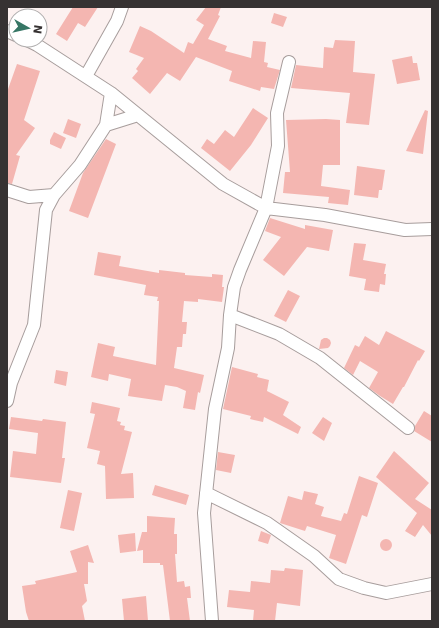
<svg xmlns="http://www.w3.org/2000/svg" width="439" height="628" viewBox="0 0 439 628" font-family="'DejaVu Sans',sans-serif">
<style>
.building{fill:#f4b6b1}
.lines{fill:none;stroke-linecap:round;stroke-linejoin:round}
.minor-casing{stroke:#a79d9c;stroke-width:14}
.minor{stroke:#fff;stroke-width:12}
</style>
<rect width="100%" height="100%" fill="#fcf1f0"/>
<path class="building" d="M73,7H98L85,27L78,23L67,41L56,34Z
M206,7H221L218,15L220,16L208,39L227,46L225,51L251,58L253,41L266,42L264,62L268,63L267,67L280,70L274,89L261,87L260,91L229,81L232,71L196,57L180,81L167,73L150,94L132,78L138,71L136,69L144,58L129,52L140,26L151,31L184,53L188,42L193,44L204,25L196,20Z
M274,13L287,17L283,27L271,23Z
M335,40L355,41L353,72L375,74L369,125L346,123L350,93L291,88L296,65L323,68L324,47L333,48Z
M412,56L413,63H417L420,80L397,84L392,60Z
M17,64L40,71L24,120L35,128L16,155L20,156L12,184L7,183V92Z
M253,108L268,118L251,145L230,171L201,148L207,139L214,144L225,130L234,137Z
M425,110L428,111L423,154L406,151Z
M68,119L81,124L76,138L63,133Z
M326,119L340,120V165H323L321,186L350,190L348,205L328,203L329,197L283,193L285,172H290L286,120Z
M54,132L66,138L61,149L50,144V140Z
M106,139L116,144L88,218L69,211L83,173Z
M357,166L385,170L382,190H379L378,198L354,195Z
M270,218L305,229V225L333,230L329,251L307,247L284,276L263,260L281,237L265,231Z
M354,243L366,244L363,260L386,264L384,274H386L385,285L380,284L379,292L364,290L366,279L349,276Z
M98,252L121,256L119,266L159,273V270L185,273V275L212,277V274L223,275L222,287H224L222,302L198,299V302L184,301L182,322H187L186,334H183L182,347H177L174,368L204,375L200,393L198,392L195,410L183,408L186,391L177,387L165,385L162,401L128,396L131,379L109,374L108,381L91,377L98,343L115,347L113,356L156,365L159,301H157L158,297L144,295L146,285L94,275Z
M288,290L300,296L286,322L274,316Z
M386,331L425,351L419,361L418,360L404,387H403L393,404L380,396L369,388L378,372L360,361L353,375L344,368L355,345L359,347L365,336L379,345Z
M324,338H327L330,340L331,343L330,346L328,348L319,349L321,340Z
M232,367L258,374L257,377L269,380L267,391L289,402L283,415L301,427L298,434L264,417L263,422L250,419L251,416L223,409Z
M56,370L68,372L66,386L54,383Z
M92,402L120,408L117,421L121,422L120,425L125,426L124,430L132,432L121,474L133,473L134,498L106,499L105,466L97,464L100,451L87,448L95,414L90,413Z
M424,411L432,416V442L414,431L415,426Z
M11,417L42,421L43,419L66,422L62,458H65L61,483L10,477L13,451L36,454L38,433L9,429Z
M323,417L332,423L324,441L312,433Z
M394,451L429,483L415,499L432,510V536L423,525L415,537L405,531L417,513L376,477Z
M218,452L235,455L231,473L216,470Z
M359,476L378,483L367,517L362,515L346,564L329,558L336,535L307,526L305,531L280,523L288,496L302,500L304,491L318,494L315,504L324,507L321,516L341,521L344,513L347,514Z
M155,485L189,495L186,505L152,495Z
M68,490L82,493L74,531L60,528Z
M147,516L175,518L174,534H177V554H175L177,582L184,581L185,587L190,586L191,598H187L190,621H170L163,565H160V563H143V550L137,551L142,532H147Z
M261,531L271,535L268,544L258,541Z
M135,533L136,551L120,553L118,535Z
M380 545a6 6 0 1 1 12 0a6 6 0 1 1-12 0Z
M88,545L94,563L88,562V584H84L87,601L82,606L85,621H29L26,612L22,586L36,584L35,581L77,572L70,551Z
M285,568L303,570L300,606L277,603L275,621H253L254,610L227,607L229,590L250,592L251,581L270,583L271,570L284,571Z
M146,596L148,621H124L122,599Z"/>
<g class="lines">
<g class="minor-casing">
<path id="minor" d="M7,31L16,35
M27,40L37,45L111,93L223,184L266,208L325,215L405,230L432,229
M86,76L117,21L122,7
M106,125L138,115
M7,190L29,197L54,195
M230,315L279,334L320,358L408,428
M7,401L11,383L34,325L46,210L54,195L80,165L106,125L111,93
M206,493L267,523L314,556L339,579L364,588L386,593L432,584
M212,621L204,513L215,409L228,348L230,315L234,287L240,270L266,208L278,146L277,113L289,62"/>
</g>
<use href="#minor" class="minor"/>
</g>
<rect width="439" height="628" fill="none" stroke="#363232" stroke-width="16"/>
<g transform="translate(28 28) rotate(98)"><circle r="19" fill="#ffffff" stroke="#afadad"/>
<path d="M0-3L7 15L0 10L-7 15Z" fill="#367665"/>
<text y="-6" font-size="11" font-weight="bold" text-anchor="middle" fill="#363232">N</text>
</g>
</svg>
